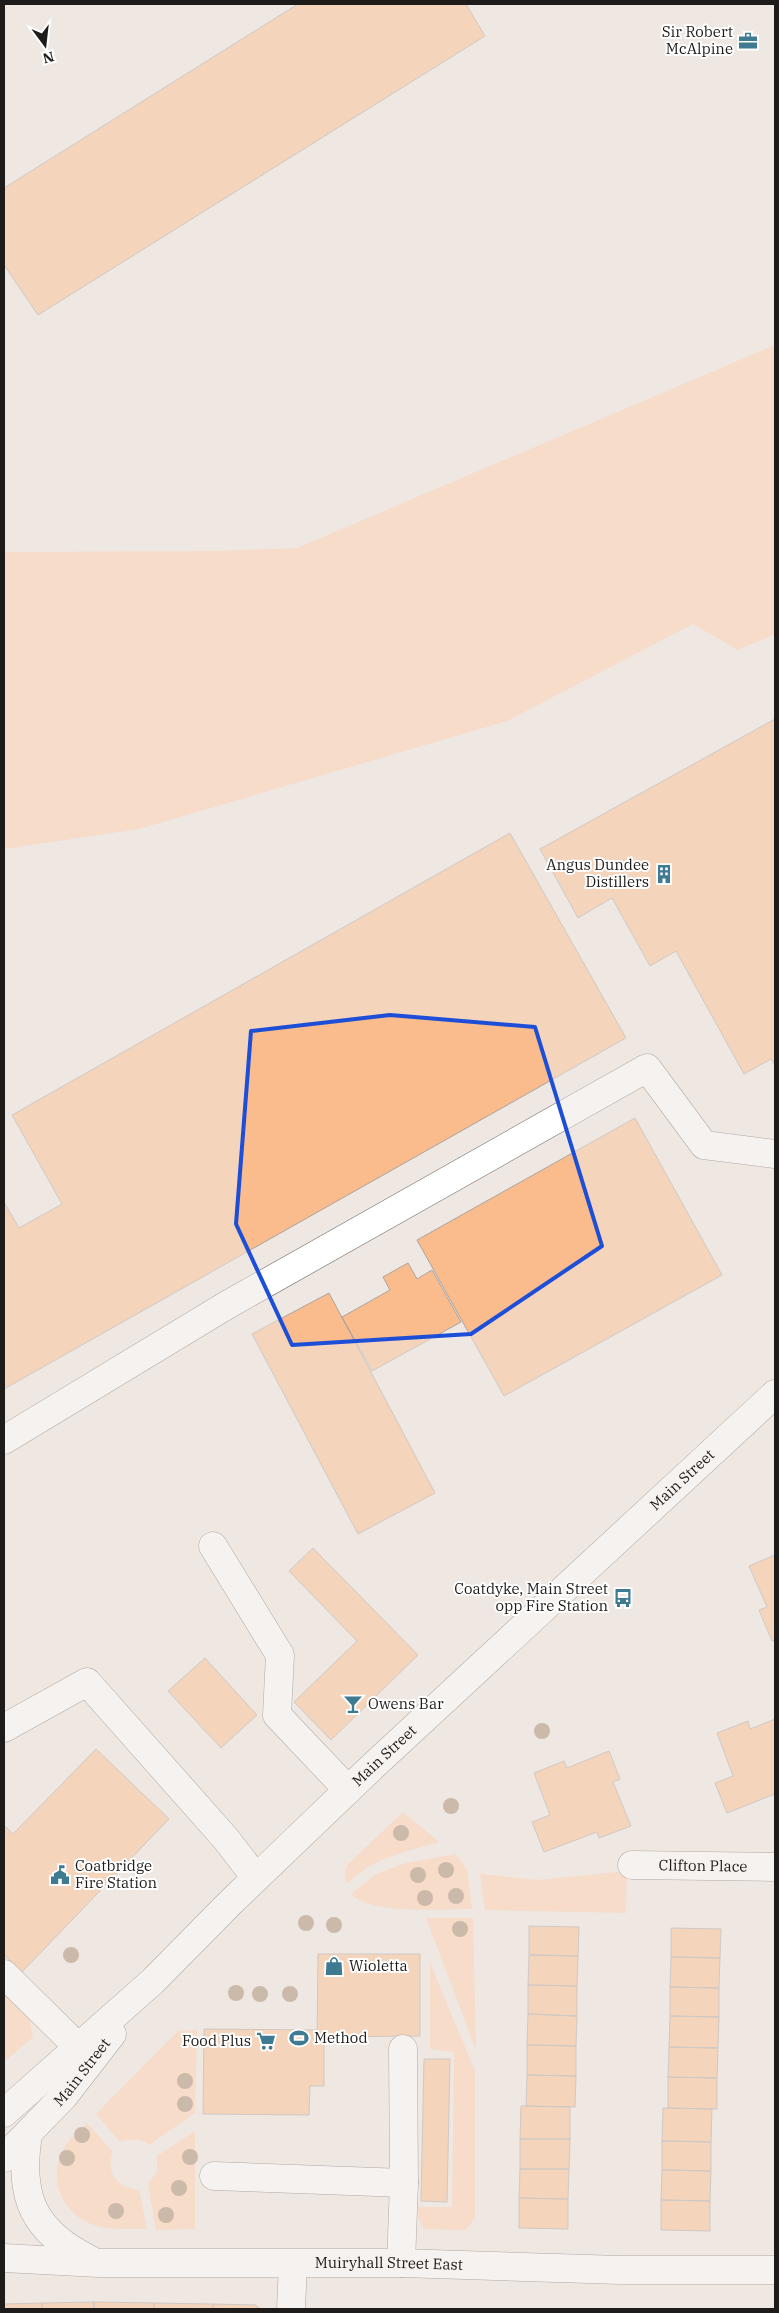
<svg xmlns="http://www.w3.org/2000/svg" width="779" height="2313" viewBox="0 0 779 2313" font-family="'IBM Plex Serif',serif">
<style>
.green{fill:#feceab}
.building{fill:#fabc8c;stroke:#aaa39f}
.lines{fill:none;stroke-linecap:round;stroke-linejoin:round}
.minor-casing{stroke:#645e5a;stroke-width:29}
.major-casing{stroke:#645e5a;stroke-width:29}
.minor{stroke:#fff;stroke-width:28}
.major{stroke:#fff;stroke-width:28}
.tree{fill:#a08366}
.marked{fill:none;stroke:#1d4ed8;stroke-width:4;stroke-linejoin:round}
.labels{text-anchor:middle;stroke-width:4;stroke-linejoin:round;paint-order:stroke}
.poi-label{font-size:15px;fill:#1e1c1a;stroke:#fff;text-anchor:end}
.street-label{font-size:15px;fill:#1e1c1a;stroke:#fff}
</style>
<rect width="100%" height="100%" fill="#eee7e2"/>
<path class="green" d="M775,345V634L738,650L693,624L507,721L139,829L4,849V552L220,551L297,548Z
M403,1812L439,1842C401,1853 376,1857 346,1884L345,1871L348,1864Z
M456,1854L467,1870L472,1909C443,1909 371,1915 351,1894L376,1874L406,1863Z
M627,1871L626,1913L485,1910L480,1874L538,1880Z
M426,1918H473L476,2050Z
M430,1963L475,2071V2218L466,2230L424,2229L418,2218V2207H452L454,2052L430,2049Z
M4,1993L29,2017L33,2037L4,2062Z
M197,2030L195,2113L149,2145C142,2138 129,2139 120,2142L96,2114L178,2031Z
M87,2123L113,2152C105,2173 118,2188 139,2190L147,2229C129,2228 106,2231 89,2223C59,2209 47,2174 66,2145C71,2137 80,2130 87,2123Z
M195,2131V2229L156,2230L148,2184L157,2172V2156Z"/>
<path class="building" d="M298,4H466L485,36L38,315L4,265V188Z
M775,719V1066L771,1059L744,1074L676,951L650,966L612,898L578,918L540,849Z
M510,833L626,1038L4,1389V1202L19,1228L62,1204L12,1115Z
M635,1118L722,1275L504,1396L417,1240Z
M408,1263L417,1279L432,1270L461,1322L372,1371L342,1317L390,1290L383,1277Z
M329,1293L435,1493L358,1534L252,1334Z
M313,1548L418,1655L331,1740L294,1702L357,1641L289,1571Z
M775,1555V1640L772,1641L759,1610L767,1607L749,1566Z
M205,1658L257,1715L221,1748L168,1691Z
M775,1719V1794L727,1813L715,1783L733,1776L717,1733L748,1721L750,1729Z
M96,1749L169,1819L22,1972L4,1955V1825L13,1834Z
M609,1751L620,1779L613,1782L631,1826L599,1838L597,1832L544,1852L532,1822L550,1815L534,1773L564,1761L567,1768Z
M529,1926L579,1927L578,1956L529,1955Z
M671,1928L721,1929L720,1958L671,1957Z
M318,1954H420V2036L317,2037Z
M529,1955L578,1956L577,1986L528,1985Z
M671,1957L720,1958L719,1988L670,1987Z
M528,1985L577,1986V2016L528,2014Z
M670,1987L719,1988V2017L670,2016Z
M528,2014L577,2016L576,2046L527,2045Z
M670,2016L719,2017L718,2048L669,2047Z
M204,2029L317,2030V2037H324V2086H310L309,2115L203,2114Z
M527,2045L576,2046V2076L527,2075Z
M669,2047L718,2048L717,2078L668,2077Z
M424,2059H450L447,2202L421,2201Z
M527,2075L576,2076L575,2107L526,2106Z
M668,2077L717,2078V2109L668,2108Z
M521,2106L570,2107V2139H520Z
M663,2108L712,2109L711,2142L662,2141Z
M520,2139H570L569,2169H520Z
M662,2141L711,2142V2171L662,2170Z
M520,2169H569L568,2199L519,2198Z
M662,2170L711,2171L710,2201L661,2200Z
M519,2198L568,2199V2229L519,2228Z
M661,2200L710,2201V2231L661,2230Z
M94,2302V2309H42V2303Z
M94,2302L154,2303V2309H94Z
M42,2303V2309H4V2304Z
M154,2303L213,2304V2309H154Z
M213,2304L256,2305L260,2309H213Z"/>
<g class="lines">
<g class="minor-casing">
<g id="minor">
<path d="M4,1440L227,1305L647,1068L704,1145L775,1154"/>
<path d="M213,1546L280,1655L277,1715L348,1790"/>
<path d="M4,1728L87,1682L226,1839L256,1878"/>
<path id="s1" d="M632,1865L775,1867"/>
<path d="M4,1974L78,2047"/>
<path d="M28,2134C18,2197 33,2232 91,2260"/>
<path d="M214,2176L404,2183"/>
<path id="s2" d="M4,2258L98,2263H401L620,2270H775"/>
<path d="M401,2263L404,2183L403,2049"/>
<path d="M291,2309L293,2264"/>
</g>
</g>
<g class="major-casing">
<g id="major">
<path id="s3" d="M4,2113L153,1981L231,1902L373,1766L775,1394"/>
<path id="s4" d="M4,2158L64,2096L112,2034"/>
</g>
</g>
<use href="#minor" class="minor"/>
<use href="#major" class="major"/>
</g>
<g class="tree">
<circle cx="542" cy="1731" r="8"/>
<circle cx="451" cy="1806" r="8"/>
<circle cx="401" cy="1833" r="8"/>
<circle cx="446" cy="1870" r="8"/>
<circle cx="418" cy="1875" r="8"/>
<circle cx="456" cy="1896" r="8"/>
<circle cx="425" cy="1898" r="8"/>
<circle cx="306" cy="1923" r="8"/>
<circle cx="334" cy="1925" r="8"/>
<circle cx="460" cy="1929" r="8"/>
<circle cx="71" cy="1955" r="8"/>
<circle cx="236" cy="1993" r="8"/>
<circle cx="260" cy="1994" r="8"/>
<circle cx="290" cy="1994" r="8"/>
<circle cx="185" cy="2081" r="8"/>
<circle cx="185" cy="2104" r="8"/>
<circle cx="82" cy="2135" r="8"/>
<circle cx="190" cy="2157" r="8"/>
<circle cx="67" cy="2158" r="8"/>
<circle cx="179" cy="2188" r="8"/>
<circle cx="116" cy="2211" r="8"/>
<circle cx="166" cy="2215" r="8"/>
</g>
<path d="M0 0H779V2313H0ZM390,1015L535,1027L602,1246L471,1334L292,1345L236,1224L251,1031Z" fill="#eee7e2" fill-opacity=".55" fill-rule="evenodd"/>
<path class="marked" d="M390,1015L535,1027L602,1246L471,1334L292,1345L236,1224L251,1031Z"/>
<defs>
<g id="office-bare" transform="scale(1.5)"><path d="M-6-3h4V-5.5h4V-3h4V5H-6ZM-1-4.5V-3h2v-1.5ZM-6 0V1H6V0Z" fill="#3e7b92" stroke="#fff" stroke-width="2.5" paint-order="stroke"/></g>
<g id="building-bare" transform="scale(1.5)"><path d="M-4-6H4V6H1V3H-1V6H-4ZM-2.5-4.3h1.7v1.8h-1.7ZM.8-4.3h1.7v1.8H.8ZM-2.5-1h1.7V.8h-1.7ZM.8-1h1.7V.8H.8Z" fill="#3e7b92" stroke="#fff" stroke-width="2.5" paint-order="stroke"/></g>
<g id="bus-bare" transform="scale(1.5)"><path d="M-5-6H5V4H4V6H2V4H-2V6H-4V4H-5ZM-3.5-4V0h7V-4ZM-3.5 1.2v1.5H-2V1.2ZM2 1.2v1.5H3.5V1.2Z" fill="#3e7b92" stroke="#fff" stroke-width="2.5" paint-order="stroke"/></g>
<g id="bar-bare" transform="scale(1.5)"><path d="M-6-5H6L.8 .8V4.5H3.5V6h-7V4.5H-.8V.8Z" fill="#3e7b92" stroke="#fff" stroke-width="2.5" paint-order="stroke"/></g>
<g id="civic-bare" transform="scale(1.5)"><path d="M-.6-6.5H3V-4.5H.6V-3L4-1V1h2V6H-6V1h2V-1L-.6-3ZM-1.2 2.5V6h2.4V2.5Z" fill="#3e7b92" stroke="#fff" stroke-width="2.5" paint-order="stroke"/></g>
<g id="shop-bare" transform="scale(1.5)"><path d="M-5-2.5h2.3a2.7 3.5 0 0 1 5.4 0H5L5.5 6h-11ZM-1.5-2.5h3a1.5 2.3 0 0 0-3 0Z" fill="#3e7b92" stroke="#fff" stroke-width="2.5" paint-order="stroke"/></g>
<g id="stadium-bare" transform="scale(1.5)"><path d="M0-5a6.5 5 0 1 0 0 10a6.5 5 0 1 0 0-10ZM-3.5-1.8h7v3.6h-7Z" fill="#3e7b92" stroke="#fff" stroke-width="2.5" paint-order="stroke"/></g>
<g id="supermarket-bare" transform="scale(1.5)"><path d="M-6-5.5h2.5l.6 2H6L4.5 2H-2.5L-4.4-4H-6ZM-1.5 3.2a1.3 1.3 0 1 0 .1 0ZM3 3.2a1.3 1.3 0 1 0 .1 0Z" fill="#3e7b92" stroke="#fff" stroke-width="2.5" paint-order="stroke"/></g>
</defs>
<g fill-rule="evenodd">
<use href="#office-bare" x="748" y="41"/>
<use href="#building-bare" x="664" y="874"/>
<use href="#bus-bare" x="623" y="1598"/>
<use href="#bar-bare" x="353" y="1704"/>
<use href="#civic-bare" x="60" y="1875"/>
<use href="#shop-bare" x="334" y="1966"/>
<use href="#stadium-bare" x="299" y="2038"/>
<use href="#supermarket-bare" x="266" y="2041"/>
</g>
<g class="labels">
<g class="poi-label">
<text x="733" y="37">Sir Robert<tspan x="733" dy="17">McAlpine</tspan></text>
<text x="649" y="870">Angus Dundee<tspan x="649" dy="17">Distillers</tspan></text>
<text x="608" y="1594">Coatdyke, Main Street<tspan x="608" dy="17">opp Fire Station</tspan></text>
<text x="368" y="1709" text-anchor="start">Owens Bar</text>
<text x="75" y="1871" text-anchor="start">Coatbridge<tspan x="75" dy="17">Fire Station</tspan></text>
<text x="349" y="1971" text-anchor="start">Wioletta</text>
<text x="314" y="2043" text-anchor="start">Method</text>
<text x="251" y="2046">Food Plus</text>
</g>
<g class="street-label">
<text dy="5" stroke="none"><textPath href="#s3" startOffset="928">Main Street</textPath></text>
<text dy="5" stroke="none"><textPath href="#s3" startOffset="522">Main Street</textPath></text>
<text dy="5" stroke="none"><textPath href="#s1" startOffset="71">Clifton Place</textPath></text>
<text dy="5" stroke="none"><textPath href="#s4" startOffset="116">Main Street</textPath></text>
<text dy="5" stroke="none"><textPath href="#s2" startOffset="385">Muiryhall Street East</textPath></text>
</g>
</g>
<rect width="779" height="2313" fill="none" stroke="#1e1c1a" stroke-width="10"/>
<g transform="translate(45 45) rotate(165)" stroke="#ffffff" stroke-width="4" paint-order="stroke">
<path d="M0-4L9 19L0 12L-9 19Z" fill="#1e1c1a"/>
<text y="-8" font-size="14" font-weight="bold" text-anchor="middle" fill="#1e1c1a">N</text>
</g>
</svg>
